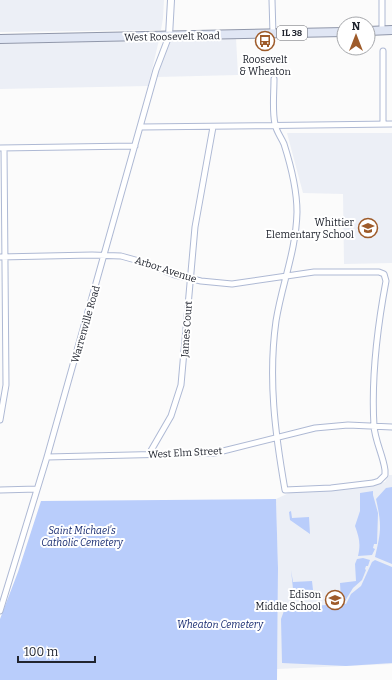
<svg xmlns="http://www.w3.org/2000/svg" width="392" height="680" viewBox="0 0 392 680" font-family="Bitter,serif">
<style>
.built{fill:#eceff6}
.green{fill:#b9cdfb}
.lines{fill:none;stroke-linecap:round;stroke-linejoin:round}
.minor-casing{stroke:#aeb9d4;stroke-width:7}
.tertiary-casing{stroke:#aeb9d4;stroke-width:8}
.primary-casing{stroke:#9097aa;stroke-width:10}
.minor{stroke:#fff;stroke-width:5}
.tertiary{stroke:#fff;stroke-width:6}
.primary{stroke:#e0e6f4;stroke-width:8}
.labels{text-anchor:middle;stroke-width:4;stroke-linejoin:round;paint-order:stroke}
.shield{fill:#fff;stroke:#64666d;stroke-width:1}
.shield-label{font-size:9px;font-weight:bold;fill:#21252f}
.street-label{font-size:10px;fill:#21252f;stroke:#fff}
.poi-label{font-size:10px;fill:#21252f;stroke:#fff;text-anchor:end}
.park-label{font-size:10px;font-style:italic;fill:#162a6f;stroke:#fff}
</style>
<rect width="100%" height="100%" fill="#fbfbfb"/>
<path class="built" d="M0,0H164L163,18L161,30L0,32Z
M236,38L238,75L157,77L170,40Z
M159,40L148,86L0,89V44Z
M287,133H392V263L344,264L343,194L303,193Z
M389,475H392V664L277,669L278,568L276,499L291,492L337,489L385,482Z"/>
<path class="green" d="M392,487V564L375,557C381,531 382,526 376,499L386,488Z
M373,491V495L378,513L377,544H374L373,548L375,549L372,555L358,556C361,544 359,537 355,526L360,511V493Z
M276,499L278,568L277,680H0V619L18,572L41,501Z
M291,511L292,518L309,517L310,534L290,520L289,512Z
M363,558L370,560L368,566H366L365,569L366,570L362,580L353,588L345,601H341L340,583L356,581L355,564L357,559Z
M375,560L392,567V663L346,666L282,663L281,619L285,608L298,602L308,606L346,604L351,594L361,586L372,562Z
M291,570L293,582L312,581L313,590L293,589Z"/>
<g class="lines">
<g class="minor-casing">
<path id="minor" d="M272,0L273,34
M382,0V31
M383,51V124
M141,127L392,124
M0,148L135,146
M0,257L92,255L121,256L139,261L175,275L201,281L232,284L314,272H379L384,274L386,281C377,329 371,377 374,426C375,441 383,455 385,470V475L379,481L373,483L331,488L285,490C275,433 268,378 276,321C282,283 296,252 297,212C297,189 291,166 284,144C281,137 276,131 275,124C272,110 274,94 274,79
M0,420L6,385L4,148
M149,454L171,416L181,385L195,227L213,127
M47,457L215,453L315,428L348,425L392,427
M0,490L37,489
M0,611L47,457L156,70L169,36"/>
</g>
<g class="tertiary-casing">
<path id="tertiary" d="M169,36L171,0"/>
</g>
<g class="primary-casing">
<path id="primary" d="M368,31L392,30
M0,39L344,32"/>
</g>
<use href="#minor" class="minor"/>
<use href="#tertiary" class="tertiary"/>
<use href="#primary" class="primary"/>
</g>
<defs>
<g id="bus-ring" transform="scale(1)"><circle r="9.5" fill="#fff" stroke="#9e5b2a" stroke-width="1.5"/><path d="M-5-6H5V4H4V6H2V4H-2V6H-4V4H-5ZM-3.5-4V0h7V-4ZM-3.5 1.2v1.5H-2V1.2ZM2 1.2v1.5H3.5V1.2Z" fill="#9e5b2a"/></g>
<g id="school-ring" transform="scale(1)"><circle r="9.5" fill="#fff" stroke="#9e5b2a" stroke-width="1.5"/><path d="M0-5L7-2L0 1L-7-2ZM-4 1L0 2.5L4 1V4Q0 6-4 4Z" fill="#9e5b2a"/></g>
</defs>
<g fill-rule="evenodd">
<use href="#bus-ring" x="265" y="41"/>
<use href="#school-ring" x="368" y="228"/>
<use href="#school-ring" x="335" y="600"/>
</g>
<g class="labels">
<rect class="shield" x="277" y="26" width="30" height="14" rx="3"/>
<g class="shield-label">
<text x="292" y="36">IL 38</text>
</g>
<g class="street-label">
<text transform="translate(172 36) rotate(-1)" y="4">West Roosevelt Road</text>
<text transform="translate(166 269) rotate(18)" y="4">Arbor Avenue</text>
<text transform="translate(85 324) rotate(-74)" y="4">Warrenville Road</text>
<text transform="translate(186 329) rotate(-86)" y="4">James Court</text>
<text transform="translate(185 452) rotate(-3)" y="4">West Elm Street</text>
</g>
<g class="poi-label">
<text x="265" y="63" text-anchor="middle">Roosevelt<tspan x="265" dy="12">&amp; Wheaton</tspan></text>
<text x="354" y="226">Whittier<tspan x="354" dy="12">Elementary School</tspan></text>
<text x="321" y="598">Edison<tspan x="321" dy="12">Middle School</tspan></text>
</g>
<g class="park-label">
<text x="82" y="534">Saint Michael's<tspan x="82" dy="12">Catholic Cemetery</tspan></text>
<text x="220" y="628">Wheaton Cemetery</text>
</g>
</g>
<g transform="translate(356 36)"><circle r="19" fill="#ffffff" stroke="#a6a8ac"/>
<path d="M0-3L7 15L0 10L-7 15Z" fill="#9e5b2a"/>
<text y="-6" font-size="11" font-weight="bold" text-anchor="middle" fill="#21252f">N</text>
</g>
<path d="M18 656v6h77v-6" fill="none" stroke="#21252f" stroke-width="2"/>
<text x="24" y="656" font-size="12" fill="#21252f" stroke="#ffffff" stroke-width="3" paint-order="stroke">100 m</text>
</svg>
